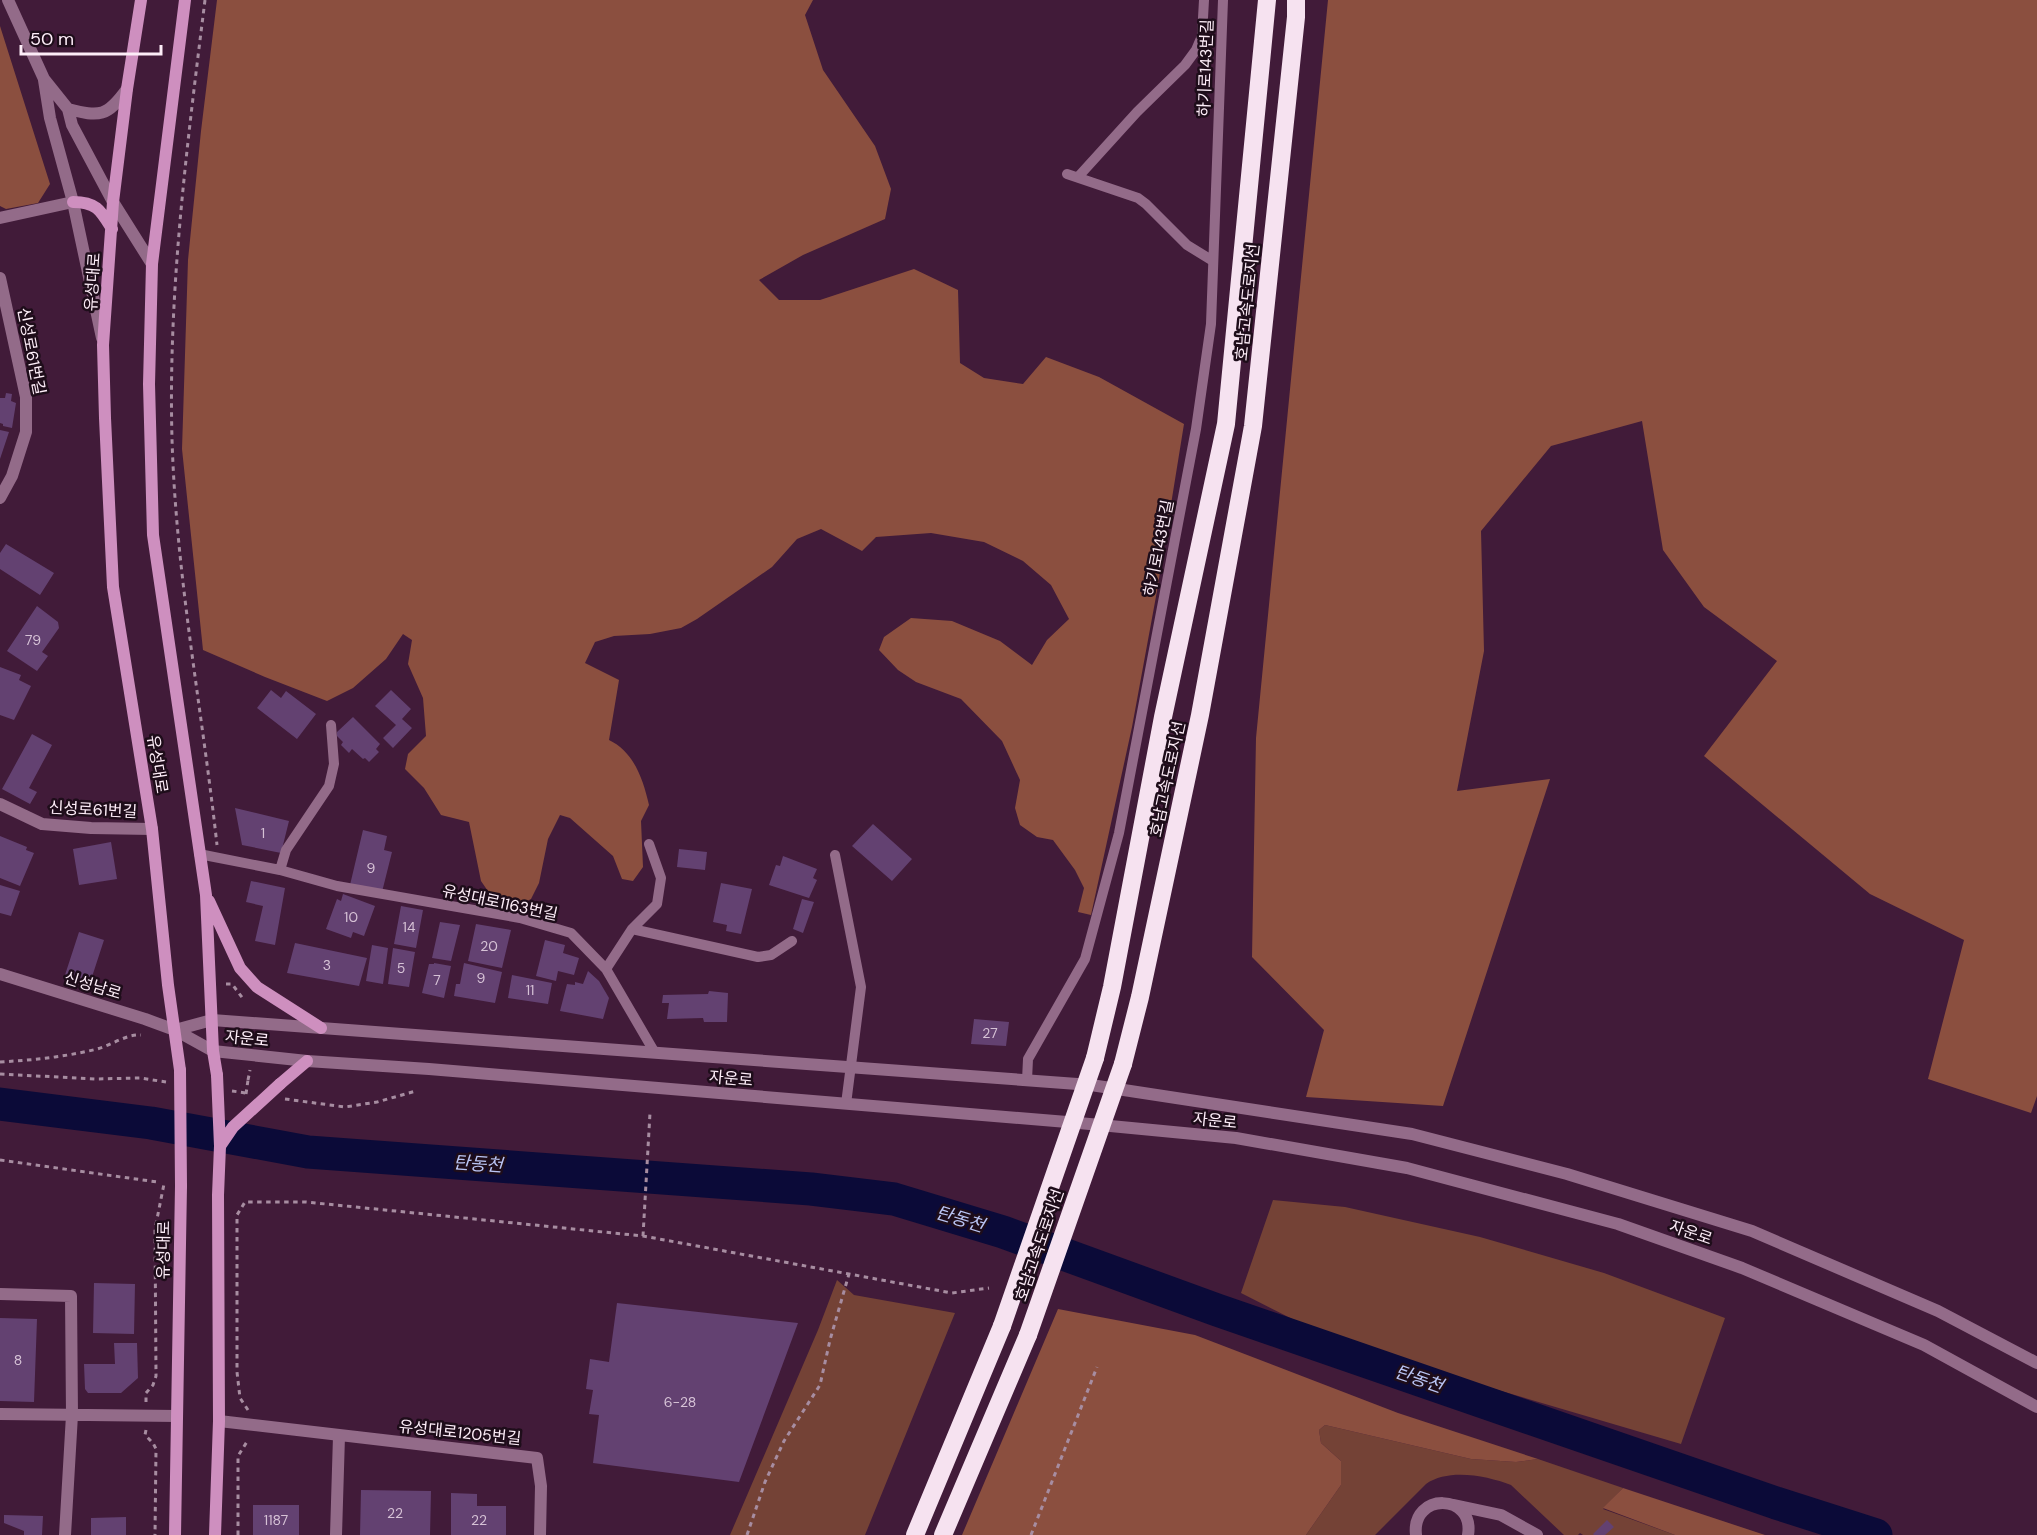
<svg xmlns="http://www.w3.org/2000/svg" width="2037" height="1535" viewBox="0 0 2037 1535" font-family="'DM Sans','Noto Sans KR',sans-serif">
<style>
.green{fill:#744236}
.forest{fill:#8b4f3f}
.lines{fill:none;stroke-linecap:round;stroke-linejoin:round}
.river{stroke:#0b0a38;stroke-width:33}
.building{fill:#634171}
.path{stroke:#a78da1;stroke-width:3;stroke-dasharray:4.5 4.5;stroke-linecap:butt}
.service{stroke:#936b89;stroke-width:10}
.minor{stroke:#936b89;stroke-width:12}
.tertiary{stroke:#936b89;stroke-width:12}
.secondary{stroke:#ce8fbf;stroke-width:12}
.motorway{stroke:#f6e2f0;stroke-width:18}
.path-bridge{stroke:#a78da1;stroke-width:3;stroke-dasharray:4.5 4.5;stroke-linecap:butt}
.secondary-bridge{stroke:#ce8fbf;stroke-width:12}
.motorway-bridge{stroke:#f6e2f0;stroke-width:18}
.labels{text-anchor:middle;stroke-width:5;stroke-linejoin:round;paint-order:stroke}
.number-label{font-size:14px;fill:#d6c2d6}
.street-label{font-size:16px;fill:#fdedf8;stroke:#1e0d1a}
.water-label{font-size:18px;font-style:italic;fill:#bac5f5;stroke:#1e0d1a}
</style>
<rect width="100%" height="100%" fill="#411b39"/>
<path class="green" d="M1273,1200L1345,1207L1480,1237L1604,1273L1725,1318L1681,1444L1457,1378L1318,1332L1241,1293Z
M837,1280L854,1295L955,1313L865,1535H730L818,1330Z
M1325,1425L1471,1459L1516,1462L1538,1459L1623,1488L1603,1509L1675,1535H1583L1580,1533L1578,1535H1564L1511,1485C1487,1476 1449,1468 1426,1484L1375,1535H1306L1341,1485V1461L1321,1443L1319,1430Z"/>
<path class="forest" d="M217,0H813L805,15L823,70L875,146L891,189L885,219L803,255L759,280L779,300H820L914,269L958,290L960,363L984,378L1023,384L1046,357L1099,377L1184,424L1157,591L1132,727L1091,915L1078,912L1084,888L1075,870L1053,840L1037,837L1020,825L1015,808L1020,780L1002,741L961,699L916,682L898,670L879,650L884,637L911,618L952,621L1000,641L1032,665L1047,640L1069,619L1051,585L1023,561L984,542L931,533L876,537L862,551L821,529L797,539L772,567L697,619L681,628L650,634L614,636L595,642L585,663L619,680L609,740C634,752 643,779 649,805L641,821L643,867L633,881L622,879L613,856L570,818L560,815L548,839L539,883L531,899L519,905L494,900L481,881L469,822L441,815L424,788L405,769L408,754L426,736L423,698L408,664L412,640L403,634L386,659L353,688L327,701L265,677L203,650L182,449L188,260L201,131Z
M1328,0H2037V1096L2031,1113L1928,1079L1964,940L1870,894L1704,756L1777,661L1704,607L1663,550L1642,421L1551,446L1481,531L1484,651L1457,791L1550,779L1443,1106L1306,1097L1324,1030L1252,957L1256,738Z
M0,26L50,184L38,203L6,209L0,206Z
M1058,1309L1195,1335L1398,1413L1538,1459L1516,1462L1471,1459L1325,1425L1319,1430L1321,1443L1341,1461V1485L1306,1535H962Z
M1623,1488L1765,1535H1675L1603,1508Z"/>
<g class="lines">
<path class="river" d="M0,1104L151,1123L308,1152L811,1189L894,1199L1003,1232L1217,1310L1776,1503L1876,1535"/>
</g>
<path class="building" d="M6,393L12,394L11,401L16,403L12,428L3,426V424L0,423V398H5Z
M0,430L9,432L0,459Z
M6,544L54,573L40,595L0,569V553Z
M37,606L58,622L59,628L42,652L48,656L37,671L7,651Z
M0,667L21,675L19,680L31,686L14,720L0,715Z
M271,690L281,698L286,691L316,714L297,739L257,708Z
M391,690L411,709L402,719L412,728L393,748L383,738L396,725L375,706Z
M353,717L380,744L376,749L379,752L369,762L365,758L363,759L352,749L349,753L341,745L343,742L337,736V732Z
M32,734L52,745L29,788L37,792L30,804L2,789Z
M235,808L289,821L281,853L242,845Z
M873,824L912,859L892,881L852,846Z
M363,830L387,836L384,850L392,852L382,892L350,885Z
M0,836L27,847L26,850L34,853L20,886L0,878Z
M111,842L117,879L79,885L73,849Z
M679,849L707,852L705,870L677,867Z
M783,856L817,869L813,878L817,880L809,898L769,885L776,865L780,866Z
M251,881L285,888L275,945L255,941L263,906L246,902Z
M721,883L752,889L741,934L726,931L727,925L713,922Z
M0,885L20,891L11,916L0,913Z
M343,894L375,906L364,936L353,932L351,938L326,929L337,899L341,901Z
M802,899L814,902L803,933L793,929Z
M401,906L423,910L416,948L394,944Z
M440,922L460,925L451,961L432,958Z
M476,924L511,930L502,968L468,961Z
M79,932L104,940L90,983L65,975Z
M545,940L565,945L563,953L579,958L574,975L558,971L556,981L536,976Z
M295,943L367,958L359,986L287,973Z
M372,945L388,948L383,984L366,981Z
M393,948L415,952L409,987L388,984Z
M434,963L451,966L444,998L422,993L429,964H434Z
M464,963L502,972L495,1003L454,996L456,984H460Z
M588,971L599,981L609,998L603,1019L560,1011L567,984L575,985V982L583,984Z
M512,975L552,983L548,1004L508,998Z
M709,991L728,993L727,1022H704L703,1018L667,1019L669,1003H662L663,995L708,994Z
M974,1019L1009,1022L1006,1046L971,1044Z
M94,1283L135,1284L134,1334L93,1333Z
M617,1303L798,1323L739,1482L593,1463L599,1415L589,1414L593,1390L586,1389L590,1359L609,1362Z
M0,1318L37,1319L34,1402L0,1401Z
M114,1343H137L138,1378L121,1393H88L85,1389L84,1364H115Z
M361,1490L431,1491L430,1535H360Z
M451,1493L477,1494V1506H506V1535H451Z
M253,1505H299V1535H253Z
M4,1515L43,1516L42,1535H24V1531L4,1523Z
M126,1517V1535H91V1518Z
M1607,1520L1614,1527L1605,1535H1594L1593,1534Z"/>
<g class="lines">
<path class="path" d="M205,0C187,145 168,292 172,439C176,575 202,709 217,845
M226,984H232L244,1000
M0,1062C33,1060 65,1057 97,1049C112,1045 126,1034 141,1035
M0,1074L95,1079L140,1078L166,1082
M248,1080L250,1070
M232,1091L246,1093
M285,1099L345,1107L377,1102L416,1091
M0,1160L157,1182
M643,1236L650,1113
M146,1402V1393L153,1385L156,1376L155,1229L164,1184
M248,1410L240,1398L237,1372V1215L245,1202H306L643,1236L952,1293L989,1288
M146,1430L145,1435L153,1443L156,1449L155,1535
M238,1535V1456L248,1440
M747,1535L765,1482L784,1441L820,1385L830,1340L849,1274
M1031,1535L1097,1367"/>
<path class="service" d="M1067,174L1138,198L1146,204L1187,245L1213,261
M1078,177L1137,112L1185,65L1196,50L1202,36L1204,0
M199,854L280,870L337,886L520,918L571,933L606,969L655,1053
M835,855L861,987L846,1104
M280,870L286,850L329,786L334,764L331,725
M632,929L758,957L771,955L792,941
M606,969L632,929L657,904L661,878L649,844
M1027,1080L1028,1059L1085,959L1119,833L1196,429L1211,324L1223,0"/>
<path class="minor" d="M0,218L73,202
M0,278L26,397V432L12,476L0,498
M0,804L42,824L91,828L152,829
M0,1294L71,1296L72,1415L65,1535
M0,1414L177,1416
M219,1421L537,1458L541,1486L540,1535
M1454,1505L1501,1515L1537,1535
M336,1535L339,1436
M1416,1535C1411,1492 1475,1493 1468,1535"/>
<path class="tertiary" d="M8,0L44,79L68,109L72,125L113,202L152,264
M44,80L50,118L73,202L102,338
M68,109C100,117 107,117 127,89
M0,974L145,1019L175,1030L213,1051L307,1061L429,1069L1079,1123L1236,1138L1407,1168L1618,1224L1742,1268L1924,1345L2037,1407
M175,1030L212,1020L1091,1085L1412,1134L1567,1174L1752,1231L1938,1311L2037,1363"/>
<path class="secondary" d="M141,0L127,89L113,202L103,345L105,418L113,587L152,829L168,985L180,1070
M185,0L152,264L149,384L153,535L206,895L213,1051L217,1075
M73,202C97,202 101,211 112,229
M209,901L240,968L257,987L321,1028
M280,1084L307,1061
M175,1535L181,1186
M215,1535L219,1421L218,1195L220,1146"/>
<path class="motorway" d="M1095,1058L1112,987L1163,717L1226,424L1267,0
M1123,1064L1140,997L1200,715L1253,426L1296,17V0
M915,1535L1002,1326
M943,1535L1028,1335"/>
<path class="path-bridge" d="M246,1094L248,1080"/>
<path class="secondary-bridge" d="M180,1070L181,1186
M217,1075L220,1146
M220,1146L233,1127L280,1084"/>
<path class="motorway-bridge" d="M1002,1326L1095,1058
M1028,1335L1123,1064"/>
</g>
<g class="labels">
<g class="number-label">
<text x="33" y="645">79</text>
<text x="263" y="838">1</text>
<text x="371" y="873">9</text>
<text x="351" y="922">10</text>
<text x="409" y="932">14</text>
<text x="489" y="951">20</text>
<text x="327" y="970">3</text>
<text x="401" y="973">5</text>
<text x="481" y="983">9</text>
<text x="437" y="985">7</text>
<text x="530" y="995">11</text>
<text x="990" y="1038">27</text>
<text x="18" y="1365">8</text>
<text x="680" y="1407">6-28</text>
<text x="395" y="1518">22</text>
<text x="276" y="1525">1187</text>
<text x="479" y="1525">22</text>
</g>
<g class="street-label">
<text transform="translate(1205 68) rotate(-88)" y="6">하기로143번길</text>
<text transform="translate(92 282) rotate(-86)" y="6">유성대로</text>
<text transform="translate(1247 302) rotate(-84)" y="6">호남고속도로지선</text>
<text transform="translate(32 351) rotate(79)" y="6">신성로61번길</text>
<text transform="translate(1158 548) rotate(-79)" y="6">하기로143번길</text>
<text transform="translate(158 764) rotate(81)" y="6">유성대로</text>
<text transform="translate(1167 779) rotate(-78)" y="6">호남고속도로지선</text>
<text transform="translate(93 809) rotate(3)" y="6">신성로61번길</text>
<text transform="translate(500 902) rotate(12)" y="6">유성대로1163번길</text>
<text transform="translate(93 985) rotate(17)" y="6">신성남로</text>
<text transform="translate(247 1038) rotate(6)" y="6">자운로</text>
<text transform="translate(731 1078) rotate(5)" y="6">자운로</text>
<text transform="translate(1215 1120) rotate(6)" y="6">자운로</text>
<text transform="translate(1691 1232) rotate(19)" y="6">자운로</text>
<text transform="translate(1039 1245) rotate(-71)" y="6">호남고속도로지선</text>
<text transform="translate(163 1250) rotate(-89)" y="6">유성대로</text>
<text transform="translate(460 1432) rotate(6)" y="6">유성대로1205번길</text>
</g>
<g class="water-label">
<text transform="translate(478 1164) rotate(4)" y="6">탄동천</text>
<text transform="translate(960 1219) rotate(17)" y="6">탄동천</text>
<text transform="translate(1419 1379) rotate(19)" y="6">탄동천</text>
</g>
</g>
<path d="M21 45v9h140v-9" fill="none" stroke="#fdedf8" stroke-width="3"/>
<text x="30" y="45" font-size="18" fill="#fdedf8" stroke="#1e0d1a" stroke-width="4.5" paint-order="stroke">50 m</text>
</svg>
